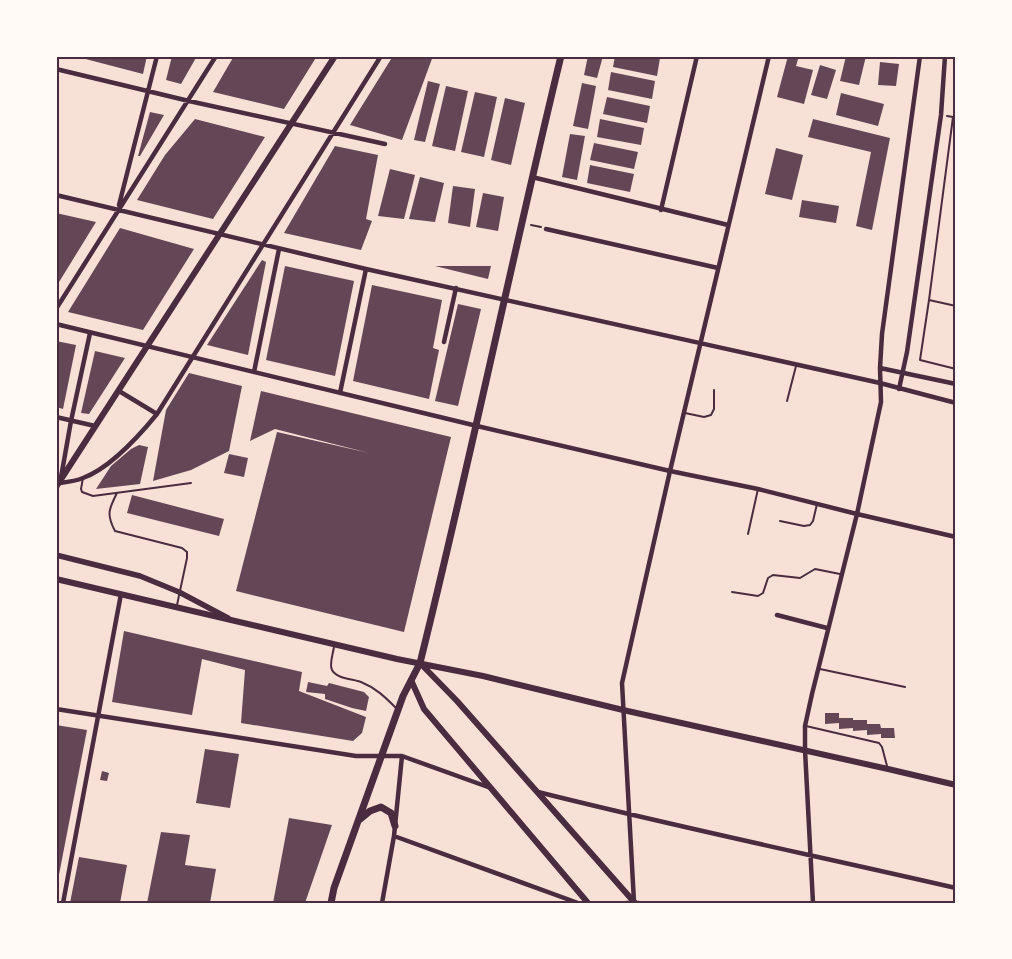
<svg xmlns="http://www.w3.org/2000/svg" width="1012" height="959" viewBox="0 0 1012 959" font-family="'Asap Condensed',sans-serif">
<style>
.building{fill:#644757}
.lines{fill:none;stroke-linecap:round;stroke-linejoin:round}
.path{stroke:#4a2c40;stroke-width:2}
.service{stroke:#4a2c40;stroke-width:2}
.minor{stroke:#4a2c40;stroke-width:4.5}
.tertiary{stroke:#4a2c40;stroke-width:5.5}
.secondary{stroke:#4a2c40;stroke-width:6}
.primary{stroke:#4a2c40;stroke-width:7}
.neatline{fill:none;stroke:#4a2c40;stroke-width:2}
</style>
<rect width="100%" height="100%" fill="#f7e1d7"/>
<path class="building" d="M74,56H147L143,74Z
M172,56H197L181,84L166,80Z
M234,56H317L284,109L213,92Z
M393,56H433L402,140L350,125Z
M588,56H603L597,78L584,75Z
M615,56H651L660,58L657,76L613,67Z
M788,56H799L796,66L813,70L804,104L777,97Z
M846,56H866L859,85L840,81Z
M880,62L899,64L896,86L878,85Z
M820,65L836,70L827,99L811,95Z
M611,72L655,81L652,99L608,90Z
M428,81L440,84L425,142L414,140Z
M582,83L596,86L588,129L573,126Z
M446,86L468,91L455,151L432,146Z
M475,92L497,97L484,157L461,152Z
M841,93L884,104L878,126L836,115Z
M607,97L650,106L647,123L603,114Z
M505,98L525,103L511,165L491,160Z
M150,112L164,115L140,156H138Z
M195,119L265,137L213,219L137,200L165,155Z
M600,119L644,128L641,145L597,137Z
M813,119L890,138L872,230L856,226L871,152L808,137Z
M570,134L585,136L577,180L562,177Z
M594,143L638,152L634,169L590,160Z
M335,146L378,155L366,219L372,221L361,250L284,233Z
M776,148L803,155L792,200L765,194Z
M590,165L634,174L630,192L587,183Z
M390,169L415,175L404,219L378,216Z
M420,177L444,183L435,222L409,219Z
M453,186L475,189L470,227L448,223Z
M483,193L504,197L498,231L476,227Z
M802,200L839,206L836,223L799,217Z
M56,213L96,222L56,287Z
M120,228L194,249L143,330L68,312Z
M262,260L266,262L248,355L207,345Z
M285,266L354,281L335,376L266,360Z
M435,266H491L488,279Z
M372,285L442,300L433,348L439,350L429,399L353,381Z
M458,304L481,309L458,406L435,401Z
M56,341L76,345L63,409L56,407Z
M95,351L125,358L89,414L81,413Z
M189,373L242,386L229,451L191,470L153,481L166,410Z
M261,391L451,437L404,632L236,591L277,432L369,453L275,429L250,441Z
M139,445L148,447L140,484L96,489L111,466L131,449Z
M229,454L248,458L244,477L224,473Z
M132,495L224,519L219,536L127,513Z
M124,631L302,672L299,691L366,717L362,733L353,741L241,723L245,670L202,659L192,715L112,702Z
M308,682L327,686L329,683L364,692L369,697L366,711L352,708L325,699V694L306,692Z
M825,713H839V718H853V720H867V724H880L881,728H894L895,738H881V734L867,735V730L853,731V728L839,729V723L825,724Z
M56,725L87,730L57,885H56Z
M205,749L239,754L230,808L196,803Z
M102,771L109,773L107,781L100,780Z
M289,818L332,825L305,903H273Z
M161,832L190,835L185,865L216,869L210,903H147Z
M79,857L127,865L120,903H70Z"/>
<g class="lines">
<path class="path" d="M947,116L953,117L929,300L956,306
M531,225L541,227
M929,300L920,360L956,369"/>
<path class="service" d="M787,401L796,366
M685,413L704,417L711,415L714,409V390
M83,478L81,489L82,492L93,496L191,483
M117,493C109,509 106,514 115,531L182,548L187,552V558L177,605
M780,521L804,526L810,525L813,521L817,504
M748,534L758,489
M732,592L758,596L763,593L768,578L773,575L800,578L815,569L840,574
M334,647C333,654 329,664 332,670C337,679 353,679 361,682C376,688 385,697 396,708
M820,669L905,687
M806,726L879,743L882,747L887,766"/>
<path class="minor" d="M56,69L189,101L385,144
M532,177L728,225
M56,195L366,269L880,383L956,403
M119,205L157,56
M661,210L697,56
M546,229L718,268
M56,309L216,56
M56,324L477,426L670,471L758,489L857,514L956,537
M90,333L71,421L60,483C68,482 76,481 83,478C110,468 139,436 157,414L381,56
M444,342L456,288
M880,368L956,384
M254,372L279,249
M899,389L907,352L941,115L945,56
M119,391L157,414
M340,393L366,269
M56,417L95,426
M777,615L827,628
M56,709L356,756H402L488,787
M538,792C677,827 817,856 956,888
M394,836L578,903
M634,902L622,683L670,471L769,56
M63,903L121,594
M382,903L394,836L402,756
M626,903H639
M813,903L805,750V726L812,694L857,514L881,402L880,368L882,334L920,56"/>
<path class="tertiary" d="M56,555L140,576L179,592L228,618"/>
<path class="secondary" d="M56,487L335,56
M56,579L397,659L483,676L623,710L888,769L956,785
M421,664L457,701L635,903
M411,680L424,709L588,903"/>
<path class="primary" d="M359,820L370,811L381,807L391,813L395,826
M331,903L334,888L403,696L420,663C470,462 512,258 561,56"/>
</g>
<rect width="1012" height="959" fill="none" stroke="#fffaf5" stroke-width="115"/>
<rect x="58" y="58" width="896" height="844" class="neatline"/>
</svg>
